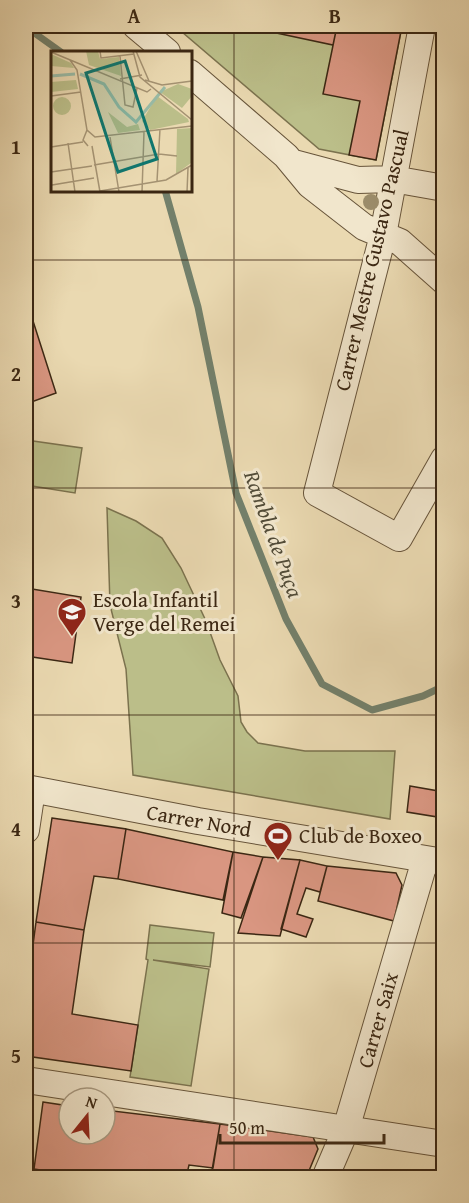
<svg xmlns="http://www.w3.org/2000/svg" width="469" height="1203" viewBox="0 0 469 1203" font-family="'Gentium Book Plus',serif">
<style>
.green{fill:#bbbe89;stroke:#7b724e;stroke-width:1.5}
.lines{fill:none;stroke-linecap:round;stroke-linejoin:round}
.stream{stroke:#73806b;stroke-width:7}
.building{fill:#d99681;stroke:#3b2713;stroke-width:1.5}
.minor-casing{stroke:#67543a;stroke-width:28}
.minor{stroke:#f1e6cc;stroke-width:26}
.tree{fill:#9b8c6a}
.grid{fill:none;stroke:#3b2713;stroke-width:1.5;stroke-opacity:0.55}
.labels{text-anchor:middle;stroke-width:6;stroke-linejoin:round;paint-order:stroke}
.street-label{font-size:21px;fill:#3b2713;stroke:#f1e6cc}
.poi-label{font-size:21px;fill:#3b2713;stroke:#f1e6cc;text-anchor:start}
.water-label{font-size:22px;font-style:italic;fill:#524c38;stroke:#f1e6cc}
.inset-river{fill:none;stroke:#99bba6;stroke-width:3}
.inset-road{fill:none;stroke:#a49272;stroke-width:1.5}
.view{fill:#0f766e;fill-opacity:0.15;stroke:#0f766e;stroke-width:3}
.inset-edge{fill:none;stroke:#3b2713;stroke-width:3}
.neatline{fill:none;stroke:#3b2713;stroke-width:2}
.grid-label{font-size:20px;text-anchor:middle;font-weight:bold;fill:#3b2713}
</style>
<rect width="100%" height="100%" fill="#ead9b1"/>
<filter id="stains"><feTurbulence type="fractalNoise" baseFrequency=".00333" numOctaves="4"/><feColorMatrix values="0 0 0 0 .2 0 0 0 0 .09 0 0 0 0 .02 0 0 0 .5 -.17"/></filter>
<radialGradient id="worn" r=".72"><stop offset=".6" stop-color="#630" stop-opacity="0"/><stop offset="1" stop-color="#630" stop-opacity=".3"/></radialGradient>
<path class="green" d="M175,26H402L376,160L319,149Z
M26,440L82,448L75,493L26,485Z
M107,508L136,521L162,538L181,568L206,621L220,660L238,696L241,722L247,732L258,743L305,751H395L390,819L133,775L126,669L110,605Z
M150,925L214,933L210,967L153,960L209,969L191,1086L130,1077L148,960L146,959Z
M26,1166L86,1177H26Z"/>
<g class="lines">
<path class="stream" d="M26,27L61,52
M165,190L198,307L236,493L286,619L322,684L372,710L423,696L444,686"/>
</g>
<path class="building" d="M243,26H337L333,45Z
M337,26H402L376,160L349,155L360,101L323,94Z
M26,299L56,393L26,404Z
M26,588L81,597L72,663L26,656Z
M410,786L444,792V818L407,812Z
M52,818L126,829L118,879L94,876L84,930L36,922Z
M126,829L233,852L223,900L118,879Z
M233,852L263,857L241,918L222,913Z
M263,857L300,860L280,936L238,933Z
M300,860L327,866L320,892L306,888L297,914L313,919L306,937L281,929Z
M327,866L396,873L402,885L394,921L318,901Z
M36,922L84,930L72,1014L138,1025L131,1071L26,1056V998Z
M43,1102L69,1106V1134H105V1110L220,1124L213,1168L189,1165L186,1178H91L34,1169Z
M220,1124L313,1137L318,1149L306,1178H214L211,1176Z"/>
<g class="lines">
<g class="minor-casing">
<path id="minor" d="M136,26L167,52
M422,26L383,235L317,493L399,538L444,459
M190,73L286,156L310,185L364,227L400,242L444,281
M294,163L358,180L393,179L444,188
M26,788L198,821L444,862
M26,830L32,790
M26,1080L444,1144
M325,1178L346,1129L425,860"/>
</g>
<use href="#minor" class="minor"/>
</g>
<circle class="tree" cx="371" cy="202" r="8"/>
<path class="grid" d="M234,26V1178M26,260H444M26,488H444M26,715H444M26,943H444"/>
<defs>
<g id="school-pin" transform="scale(1.5)"><path d="M0 17L-7.5 6A9.5 9.5 0 1 1 7.5 6Z" fill="#8f2418" stroke="#f1e6cc"/><path d="M0-5L7-2L0 1L-7-2ZM-4 1L0 2.5L4 1V4Q0 6-4 4Z" fill="#fff"/></g>
<g id="stadium-pin" transform="scale(1.5)"><path d="M0 17L-7.5 6A9.5 9.5 0 1 1 7.5 6Z" fill="#8f2418" stroke="#f1e6cc"/><path d="M0-5a6.5 5 0 1 0 0 10a6.5 5 0 1 0 0-10ZM-3.5-1.8h7v3.6h-7Z" fill="#fff"/></g>
</defs>
<g fill-rule="evenodd">
<use href="#school-pin" x="72" y="612"/>
<use href="#stadium-pin" x="278" y="836"/>
</g>
<g class="labels">
<g class="street-label">
<text transform="translate(372 260) rotate(-77)" y="7">Carrer Mestre Gustavo Pascual</text>
<text transform="translate(199 821) rotate(10)" y="7">Carrer Nord</text>
<text transform="translate(378 1020) rotate(-74)" y="7">Carrer Saix</text>
</g>
<g class="poi-label">
<text x="93" y="607">Escola Infantil<tspan x="93" dy="24">Verge del Remei</tspan></text>
<text x="299" y="843">Club de Boxeo</text>
</g>
<g class="water-label">
<text transform="translate(274 534) rotate(70)" y="8">Rambla de Puça</text>
</g>
</g>
<g transform="translate(51 51)">
<rect width="141" height="141" fill="#ead9b1"/>
<path d="M35,0H47L49,8L68,6L70,25L38,14ZM0,3L20,12L23,17L0,15ZM25,29L27,38L0,41V31ZM127,33L141,38V45L131,57L109,41ZM106,45L137,68L138,71L99,79L91,70ZM2 55a9 9 0 1 1 18 0a9 9 0 1 1-18 0ZM57,61L76,76L87,73L89,79L67,82ZM141,77L140,112L125,123L126,78Z" fill="#bbbe89"/>
<path class="inset-river" d="M29,23L53,33L68,56L85,71L114,36M0,25L24,23"/>
<path class="inset-road" d="M49,0L50,7L83,3M82,0L89,26L141,69M85,0L98,30M0,1L96,41L100,38M69,5L74,54L82,56L86,37M19,9L26,19L36,79L44,86L141,75M69,28L91,24M94,29L111,34L141,30M0,45L30,41M36,79L32,89L37,95M59,86L68,141M17,92L24,141M41,95L49,141M0,96L32,91M43,114L108,103L126,105M0,121L41,115M106,130L109,78M1,134L43,127M49,140L115,129L141,114M91,141L93,81M136,141L137,117"/>
<path class="view" d="M74,10L106,108L67,121L35,22Z"/>
<rect width="141" height="141" class="inset-edge"/>
</g>
<rect width="469" height="1203" fill="none" stroke="#ead9b1" stroke-width="66"/>
<g transform="translate(87 1116) rotate(18)"><circle r="28" fill="#f1e6cc" stroke="#a89a82" stroke-width="1.5"/>
<path d="M0-4.5L10 22L0 15L-10 22Z" fill="#8f2418"/>
<text y="-9" font-size="16" font-weight="bold" text-anchor="middle" fill="#3b2713">N</text>
</g>
<path d="M220 1134v9h164v-9" fill="none" stroke="#3b2713" stroke-width="3"/>
<text x="229" y="1134" font-size="18" fill="#3b2713" stroke="#f1e6cc" stroke-width="4.5" paint-order="stroke">50 m</text>
<rect x="33" y="33" width="403" height="1137" class="neatline"/>
<g class="grid-label">
<text x="134" y="23">A</text>
<text x="335" y="23">B</text>
<text x="16" y="154">1</text>
<text x="16" y="381">2</text>
<text x="16" y="608">3</text>
<text x="16" y="836">4</text>
<text x="16" y="1063">5</text>
</g>
<rect width="100%" height="100%" filter="url(#stains)"/>
<rect width="100%" height="100%" fill="url(#worn)"/>
</svg>
